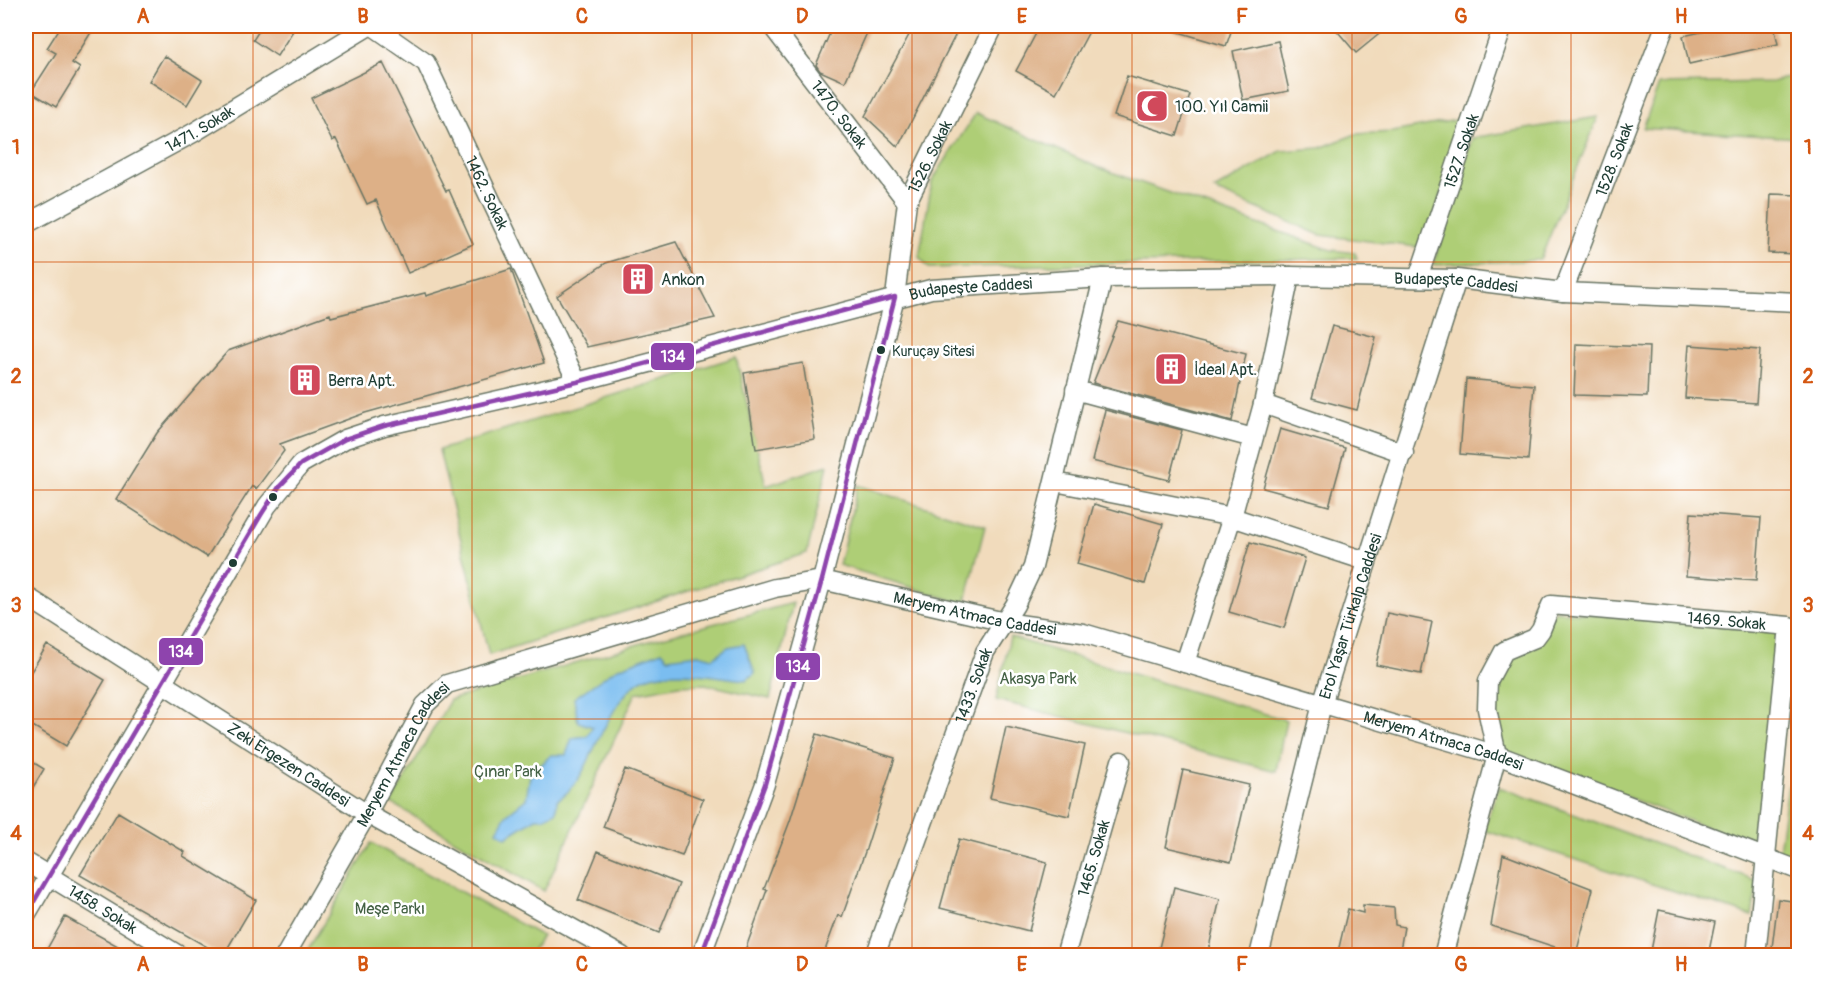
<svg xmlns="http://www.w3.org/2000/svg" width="1824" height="981" viewBox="0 0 1824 981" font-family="Pangolin,sans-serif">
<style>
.green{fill:#aece76;stroke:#668655;stroke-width:1.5}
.water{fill:#7abdf0;stroke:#4c7d92;stroke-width:1.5}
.building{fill:#ddb087}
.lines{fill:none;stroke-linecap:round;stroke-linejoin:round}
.minor-casing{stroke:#687464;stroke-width:21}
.minor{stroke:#fff;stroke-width:18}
.bus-1-casing{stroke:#fff;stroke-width:9}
.bus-1{stroke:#8e44ad;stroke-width:4.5}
.grid{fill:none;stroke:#d45610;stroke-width:1.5;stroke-opacity:0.55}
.bus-dot{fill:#1f3d34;stroke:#fff;stroke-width:2}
.labels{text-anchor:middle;stroke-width:5;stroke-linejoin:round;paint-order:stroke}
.bus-label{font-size:14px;fill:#1f3d34;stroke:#fff;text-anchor:start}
.poi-label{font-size:16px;fill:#1f3d34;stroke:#fff;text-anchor:start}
.street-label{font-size:16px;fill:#1f3d34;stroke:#fff}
.park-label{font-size:16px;fill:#436144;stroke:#fff}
.line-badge{stroke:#fff;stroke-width:2}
.badge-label{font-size:16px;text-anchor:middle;font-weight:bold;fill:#fff}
.neatline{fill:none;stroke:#d45610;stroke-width:2}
.grid-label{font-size:20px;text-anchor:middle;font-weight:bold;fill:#d45610}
</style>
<rect width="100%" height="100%" fill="#fff"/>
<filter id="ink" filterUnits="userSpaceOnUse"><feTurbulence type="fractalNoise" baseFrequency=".0167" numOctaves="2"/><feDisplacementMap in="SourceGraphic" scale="12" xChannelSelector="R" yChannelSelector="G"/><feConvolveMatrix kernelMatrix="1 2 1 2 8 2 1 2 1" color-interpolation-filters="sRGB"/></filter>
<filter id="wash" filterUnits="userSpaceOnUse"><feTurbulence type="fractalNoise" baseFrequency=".008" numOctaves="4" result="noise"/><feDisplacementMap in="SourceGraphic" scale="24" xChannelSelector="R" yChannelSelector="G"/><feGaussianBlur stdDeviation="1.35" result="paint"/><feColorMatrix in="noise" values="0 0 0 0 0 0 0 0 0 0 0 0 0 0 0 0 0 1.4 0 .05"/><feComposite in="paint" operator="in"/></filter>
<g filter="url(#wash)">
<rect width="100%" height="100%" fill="#f1dbbc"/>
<path class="green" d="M1798,74V138L1643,128L1659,84L1772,82Z
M976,113L1097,167L1331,250L1355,253L1357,258L929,268L919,257L932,181Z
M1598,117L1540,260L1433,265L1472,138Z
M1467,118L1424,248L1320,235L1214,190L1281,151L1320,148L1356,134L1393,132Z
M736,357L766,486L828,465L807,553L489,655L439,450Z
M858,485L985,526L965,604L839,565Z
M793,603L770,699L705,684L679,685L636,693L544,891L391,803L450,700L659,638Z
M1556,611L1782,631L1761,848L1501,749C1499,732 1489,696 1495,680C1504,652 1535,631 1556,611Z
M1010,637L1286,720L1276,771L996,700Z
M1788,786H1798V857L1779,851Z
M1499,787L1758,881L1752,916L1483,830Z
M371,843L542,936L529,955H305Z"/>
<path class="water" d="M744,644L755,673L746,680C715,677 675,667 645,678C622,687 600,736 590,757C583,773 573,791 557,800L556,812L543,818H536L506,837L497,831L506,815L526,799L530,776L551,755H566L572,738L587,736L593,727L578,722L574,698L616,669L662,651L668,658L699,654L713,658L728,647Z"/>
<g id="blocks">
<path class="building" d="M61,26H95L72,63L80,68L56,107L31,92L56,53L47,48Z
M262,26H296L277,56L253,40Z
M833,26H870L845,82L820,71L816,65Z
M914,26H960L898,147L865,116Z
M1040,26H1092L1056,93L1016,71Z
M1168,26H1233L1226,46L1168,29Z
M1333,26H1389L1356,53Z
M1728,26H1774L1778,44L1689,64L1683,36Z
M1278,41L1289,91L1243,100L1233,51Z
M164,56L202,80L187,105L149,81Z
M383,63L446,191L449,190L473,244L408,273L376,200L367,204L336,139L332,141L311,98Z
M1127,76L1190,95L1177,136L1114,116Z
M1771,194L1798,195V254L1768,253Z
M676,242L715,318L587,347L557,296L606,263Z
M511,269L544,363L365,413L280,444L284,451L256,489L252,486L207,557L116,499L157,433L228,351L330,314L331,317L425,293L426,296Z
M1118,321L1246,354L1232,421L1093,383Z
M1332,326L1376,337L1357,410L1312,398Z
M1576,344L1649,347L1647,397L1574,395Z
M1689,345L1760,350L1756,403L1685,398Z
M803,363L815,439L756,449L744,373Z
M1466,379L1534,385L1528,460L1460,454Z
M1105,410L1182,430L1169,480L1092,461Z
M1280,429L1345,448L1329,506L1263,488Z
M1094,504L1163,524L1145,584L1077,564Z
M1691,513L1761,518L1756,581L1686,576Z
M1250,542L1305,558L1284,628L1229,612Z
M1387,613L1432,622L1421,674L1376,665Z
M47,645L105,680L66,746L26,722V680Z
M1006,727L1085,745L1069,816L990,798Z
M817,734L895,758L866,849L842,917L838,915L823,956H743L767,890L764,889L790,821Z
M26,758L44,769L26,799Z
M625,769L703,799L682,856L603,827Z
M1183,770L1249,785L1231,862L1166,847Z
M118,812L185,852L183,856L256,900L223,956L80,875Z
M959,839L1047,862L1029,931L940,908Z
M598,851L679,884L659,933L578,900Z
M1503,854L1593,889L1576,954L1491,926Z
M1174,887L1220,899L1207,956H1157Z
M1778,899L1798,902V938L1795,956H1771Z
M1363,905L1394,908L1395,925L1404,927L1399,956H1337L1348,909L1363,913Z
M1659,910L1715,922L1708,956H1650Z
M65,917L118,946L113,956H43Z"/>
</g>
</g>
<g filter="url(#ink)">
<use href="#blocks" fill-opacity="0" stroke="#687464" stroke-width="1.5"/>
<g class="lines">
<g class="minor-casing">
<g id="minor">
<path id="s1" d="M373,26L426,63L577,382"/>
<path id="s2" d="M772,26L907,202"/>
<path id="s3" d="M26,224L193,133L369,26"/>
<path id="s4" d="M1418,278L1503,26"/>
<path id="s5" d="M1563,292L1665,26"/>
<path d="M1075,390L1253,438"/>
<path d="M1263,404L1404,453"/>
<path d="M1055,482L1232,517L1366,561"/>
<path id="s6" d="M26,596L367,814L622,956"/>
<path d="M1185,663L1232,517L1263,404L1290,276"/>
<path id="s7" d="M26,862L180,956"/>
<path id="s8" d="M26,915L267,506L301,464L345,439L384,426L577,382L931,289L1103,278L1290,276L1457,279L1563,292L1798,302"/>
<path id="s9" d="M285,956L367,814L425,705L447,684L775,588L822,580L1005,622L1083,633L1497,755L1798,870"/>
<path id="s10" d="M701,956L765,784L822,580L895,297L907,202L994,26"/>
<path id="s11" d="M875,956L985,652L1015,605L1033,567L1103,278"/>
<path id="s12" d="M1065,956L1121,761"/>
<path id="s13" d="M1259,956L1322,704L1457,279"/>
<path id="s14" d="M1443,956L1497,755L1487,709L1488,681L1504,651L1535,638L1541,630L1551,605L1789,626L1756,956"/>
</g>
</g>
<use href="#minor" class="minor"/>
<g class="bus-1-casing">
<path id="bus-1" d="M26,915L261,515L279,487L301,464L345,439L384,426L577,382L895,297L822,580L765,784L701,956"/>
</g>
<use href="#bus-1" class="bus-1"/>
</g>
</g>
<path class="grid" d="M253,26V956M472,26V956M692,26V956M912,26V956M1132,26V956M1352,26V956M1571,26V956M26,262H1798M26,490H1798M26,719H1798"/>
<defs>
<g id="mosque-square" transform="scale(1.725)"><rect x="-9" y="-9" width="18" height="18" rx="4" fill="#d1495b" stroke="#fff"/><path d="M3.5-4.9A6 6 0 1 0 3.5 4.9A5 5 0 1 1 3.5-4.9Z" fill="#fff"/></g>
<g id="building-square" transform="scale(1.725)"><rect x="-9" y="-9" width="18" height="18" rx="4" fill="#d1495b" stroke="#fff"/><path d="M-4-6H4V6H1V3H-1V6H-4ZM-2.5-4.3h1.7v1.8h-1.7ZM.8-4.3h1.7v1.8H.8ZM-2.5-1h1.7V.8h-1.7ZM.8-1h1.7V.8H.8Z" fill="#fff"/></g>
</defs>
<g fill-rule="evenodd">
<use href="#mosque-square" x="1152" y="106"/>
<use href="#building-square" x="638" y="279"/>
<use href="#building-square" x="1171" y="369"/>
<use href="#building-square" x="305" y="380"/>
</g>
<g class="bus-dot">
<circle cx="881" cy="350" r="5"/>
<circle cx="273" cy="497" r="5"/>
<circle cx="233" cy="563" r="5"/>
</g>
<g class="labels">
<g class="bus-label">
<text x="892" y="356">Kuruçay Sitesi</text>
</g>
<g class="poi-label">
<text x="1175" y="112">100. Yıl Camii</text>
<text x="661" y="285">Ankon</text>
<text x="1194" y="375">İdeal Apt.</text>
<text x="328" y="386">Berra Apt.</text>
</g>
<g class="street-label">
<text dy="6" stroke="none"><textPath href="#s2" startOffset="111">1470. Sokak</textPath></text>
<text dy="6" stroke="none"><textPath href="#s3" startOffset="198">1471. Sokak</textPath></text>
<text dy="6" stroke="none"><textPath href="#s4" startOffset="134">1527. Sokak</textPath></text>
<text dy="6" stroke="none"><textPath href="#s10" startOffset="834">1526. Sokak</textPath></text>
<text dy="6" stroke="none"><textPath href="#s5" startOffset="142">1528. Sokak</textPath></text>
<text dy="6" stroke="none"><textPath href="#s1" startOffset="208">1462. Sokak</textPath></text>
<text dy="6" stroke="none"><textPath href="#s8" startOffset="1710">Budapeşte Caddesi</textPath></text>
<text dy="6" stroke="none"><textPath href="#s8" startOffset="1224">Budapeşte Caddesi</textPath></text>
<text dy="6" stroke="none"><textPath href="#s9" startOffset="864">Meryem Atmaca Caddesi</textPath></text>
<text dy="6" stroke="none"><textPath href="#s13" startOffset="352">Erol Yaşar Türkalp Caddesi</textPath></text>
<text dy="6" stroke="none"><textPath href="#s14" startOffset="564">1469. Sokak</textPath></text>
<text dy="6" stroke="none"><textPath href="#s11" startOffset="288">1433. Sokak</textPath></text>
<text dy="6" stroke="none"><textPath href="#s9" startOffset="1350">Meryem Atmaca Caddesi</textPath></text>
<text dy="6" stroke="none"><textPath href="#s9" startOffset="234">Meryem Atmaca Caddesi</textPath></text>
<text dy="6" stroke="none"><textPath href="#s6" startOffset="312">Zeki Ergezen Caddesi</textPath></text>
<text dy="6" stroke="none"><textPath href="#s12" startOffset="102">1465. Sokak</textPath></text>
<text dy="6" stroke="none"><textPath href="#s7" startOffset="90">1458. Sokak</textPath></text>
</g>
<g class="park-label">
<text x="1038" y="684">Akasya Park</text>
<text x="508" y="777">Çınar Park</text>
<text x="390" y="914">Meşe Parkı</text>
</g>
</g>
<g class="line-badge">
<rect x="650" y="342" width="45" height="29" rx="6" fill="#8e44ad"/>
<rect x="158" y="637" width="46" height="29" rx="6" fill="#8e44ad"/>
<rect x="775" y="652" width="46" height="29" rx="6" fill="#8e44ad"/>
</g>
<g class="badge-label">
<text x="673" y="362">134</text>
<text x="181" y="657">134</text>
<text x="798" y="672">134</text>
</g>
<rect width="1824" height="981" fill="none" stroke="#fff" stroke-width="66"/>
<rect x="33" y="33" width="1758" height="915" class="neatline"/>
<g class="grid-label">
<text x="143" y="23">A</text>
<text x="363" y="23">B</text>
<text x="582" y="23">C</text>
<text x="802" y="23">D</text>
<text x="1022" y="23">E</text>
<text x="1242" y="23">F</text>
<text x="1461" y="23">G</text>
<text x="1681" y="23">H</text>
<text x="16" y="154">1</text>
<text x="1808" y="154">1</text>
<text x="16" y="383">2</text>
<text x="1808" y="383">2</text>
<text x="16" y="612">3</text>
<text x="1808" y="612">3</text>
<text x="16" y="840">4</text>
<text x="1808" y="840">4</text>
<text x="143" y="971">A</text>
<text x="363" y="971">B</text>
<text x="582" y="971">C</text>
<text x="802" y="971">D</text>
<text x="1022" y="971">E</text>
<text x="1242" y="971">F</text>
<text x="1461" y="971">G</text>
<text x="1681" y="971">H</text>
</g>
</svg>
